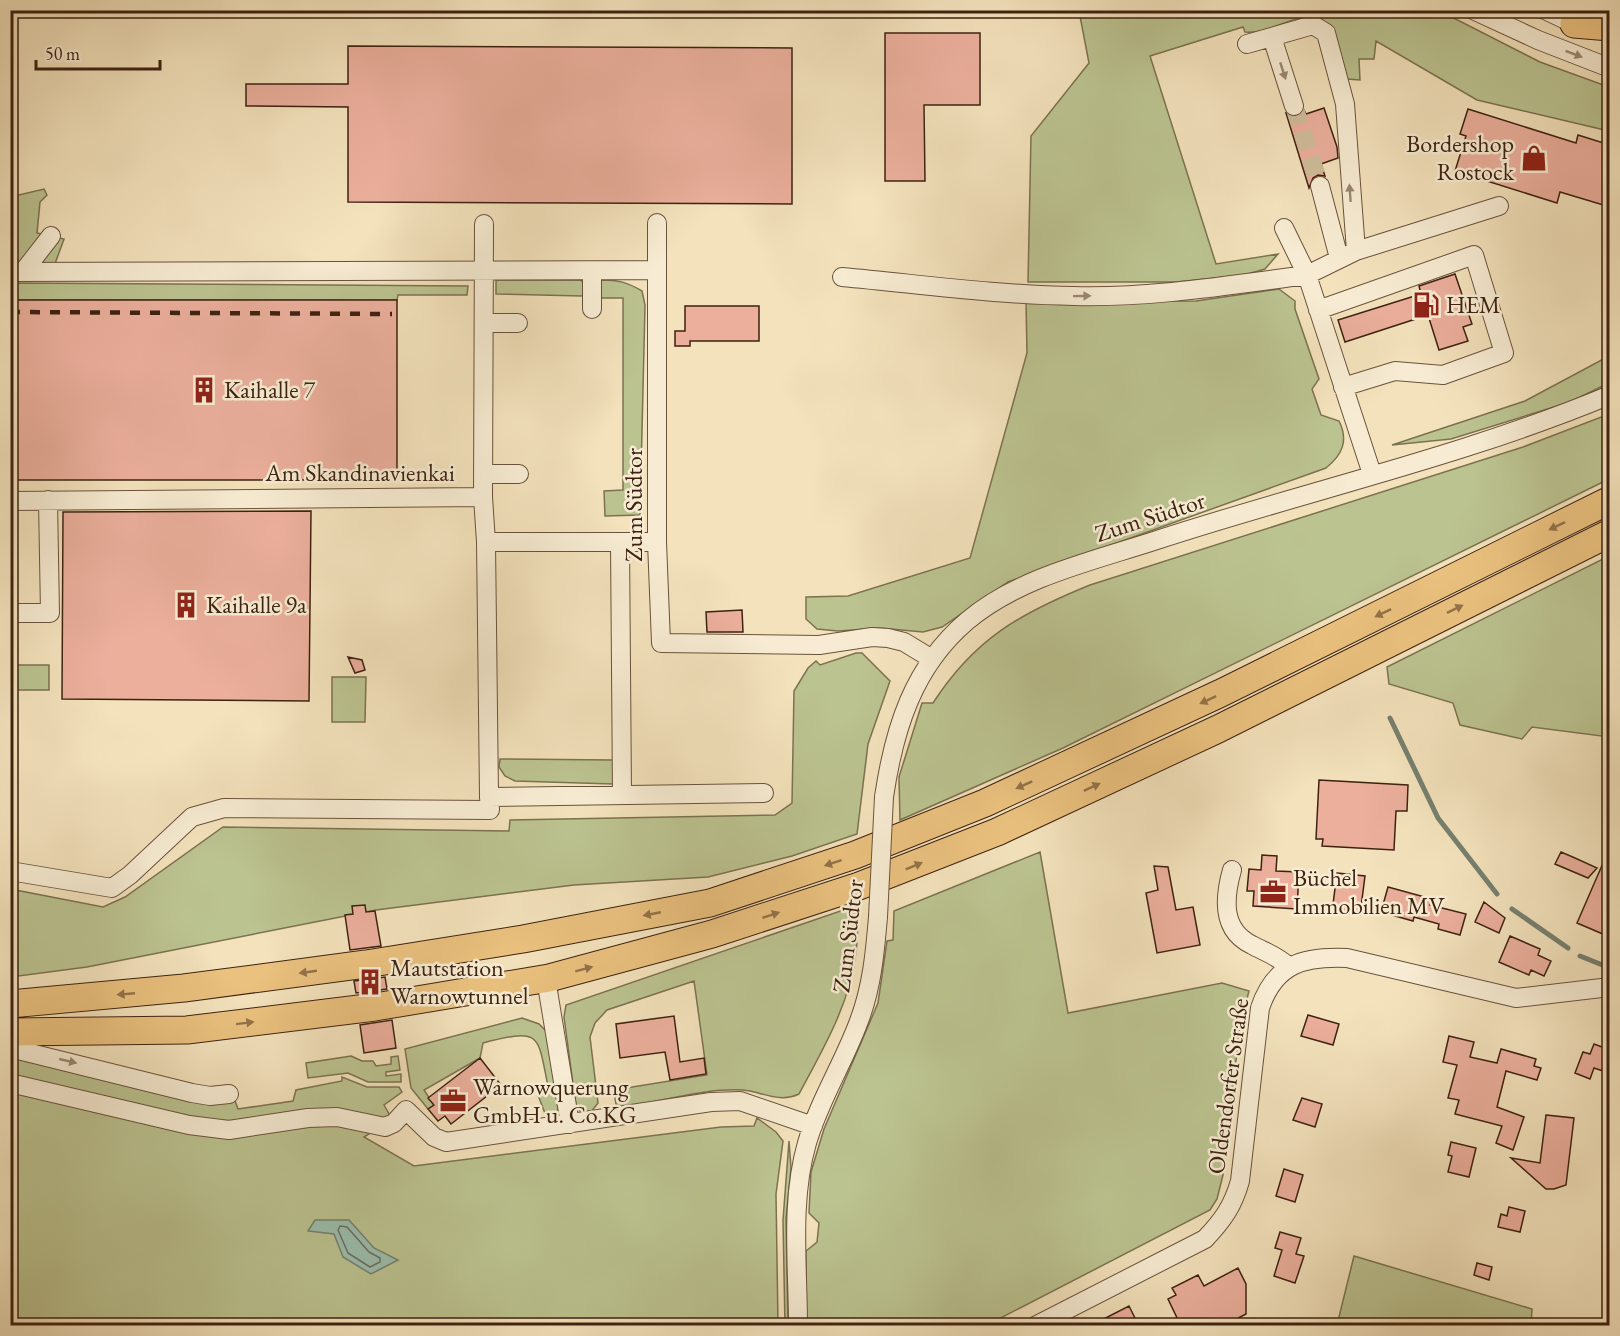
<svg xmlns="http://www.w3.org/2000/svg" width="1620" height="1336" viewBox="0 0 1620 1336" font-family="'EB Garamond',serif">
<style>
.green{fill:#bbc390;stroke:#7c7250;stroke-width:1.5}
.water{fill:#9bbeae;stroke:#76806f;stroke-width:1.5}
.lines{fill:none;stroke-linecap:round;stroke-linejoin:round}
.shore{stroke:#6c7060;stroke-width:1.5}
.stream{stroke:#76806f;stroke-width:5}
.building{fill:#ebaf9c;stroke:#3e2211;stroke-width:1.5}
.minor-tunnel{stroke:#cfbc9a;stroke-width:18;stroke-dasharray:18 9;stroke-linecap:butt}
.minor-casing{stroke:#6b523c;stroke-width:20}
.highway-casing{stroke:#3e2211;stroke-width:29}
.minor{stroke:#f7ecd3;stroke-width:18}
.highway{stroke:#eac17e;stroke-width:27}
.rail{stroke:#3e2211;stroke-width:4.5;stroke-dasharray:10 10;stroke-linecap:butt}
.minor-bridge-casing{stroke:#6b523c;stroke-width:20;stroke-linecap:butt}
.minor-bridge{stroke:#f7ecd3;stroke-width:18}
.oneway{fill:#9a8772}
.oneway2{fill:#947248}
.labels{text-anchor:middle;stroke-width:5;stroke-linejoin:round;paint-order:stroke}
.poi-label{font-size:24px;fill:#3e2211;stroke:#f7ecd3;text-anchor:start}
.street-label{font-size:24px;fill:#3e2211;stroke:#f7ecd3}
</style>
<rect width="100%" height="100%" fill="#f3e2bc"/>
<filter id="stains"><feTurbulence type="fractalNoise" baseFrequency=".00333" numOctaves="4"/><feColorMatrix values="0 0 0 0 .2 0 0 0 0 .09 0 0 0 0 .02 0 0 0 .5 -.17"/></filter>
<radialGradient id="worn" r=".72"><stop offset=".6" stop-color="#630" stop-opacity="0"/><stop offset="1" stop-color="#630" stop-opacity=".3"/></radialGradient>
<path class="green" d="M1079,11H1440L1540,62L1609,87V131L1477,100L1376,41L1374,59H1359L1360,80L1347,79L1313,18C1286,16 1272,34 1245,32L1243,27L1150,56L1216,264L1278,254L1265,269L1244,275L1176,282H1028L1031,136L1089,63Z
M44,189L47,195L40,202L37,233L64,239L52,272H11L10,197Z
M496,280H580L584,283V294L582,296L496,294Z
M601,280C618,280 627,282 642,291L645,305L640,515L605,516L604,491L623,490V298H600Z
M11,283L468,286L467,295H398L397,300H11Z
M1279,289L1295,301V309L1319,379L1312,389L1321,415L1339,421C1349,441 1342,455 1326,468L1008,582L942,627L923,632L880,628L838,631L817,629L806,619V597L848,596L970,558L1027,353L1026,302L1196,301Z
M1609,356V383L1570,402L1451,439L1392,445L1525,401Z
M1609,414V479L1063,748L900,820L899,777L922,703H933C975,638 1021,613 1090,585L1523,447Z
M1609,556V737L1532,727L1522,739L1460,725L1453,703L1389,684L1387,667Z
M856,653H862L890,681L868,744L857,834L792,856L708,877L574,885L376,910L87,967L11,977L10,889L103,907L125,897L223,827L509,831L510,820L775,815L792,803L794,691L808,668L816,661L820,665Z
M10,665H49V690H11Z
M332,677H366L365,722H332Z
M500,759L613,760V784L515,781L505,776L499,767Z
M1040,852L1068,1013L1222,983L1249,991L1240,1025L1223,1175L1217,1199L1210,1210L987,1325H806V1251L817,1242L819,1223L809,1213L811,1172L824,1129L878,1003L887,941L893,940L894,911Z
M858,905C858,921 858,937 856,952C850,1004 823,1049 799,1094C782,1102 768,1095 750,1091C716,1085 657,1102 622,1108L616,1104L614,1092L620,1089L707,1075L694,981L607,1010L595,1023L590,1037L598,1103L591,1112L580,1111L576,1106L564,1017L566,1005Z
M522,1018L539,1024L547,1032L558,1109L554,1117L546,1116L538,1095L549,1091C537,1035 544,1027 483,1043L480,1058L424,1090L434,1105L428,1109L411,1088L405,1049Z
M10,1056L234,1098L238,1109L293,1101L296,1090L342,1081V1077L367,1087H399L402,1092L384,1105L392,1119L364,1137L414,1166L721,1127L754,1126L757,1118L776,1132L783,1141L776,1194L778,1325H11Z
M351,1056L362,1061H373L376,1066L391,1064V1057L398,1056L400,1070L386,1072V1076L401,1074V1082H368L348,1073L308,1078L306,1063Z
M789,1141L791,1168L786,1218L788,1325L785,1326L783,1220Z
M1354,1256L1532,1309L1531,1325H1337Z"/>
<path class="water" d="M315,1220H349L374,1248L398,1260L371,1274L343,1257L334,1234L308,1231Z"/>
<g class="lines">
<path class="shore" d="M340,1226L347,1227L369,1252L380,1258V1262L370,1267L348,1253L338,1230Z"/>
<path class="stream" d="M1390,718L1438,818L1497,894
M1512,909L1568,948
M1580,956L1610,968"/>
</g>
<path class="building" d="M885,33H980V105H924L925,181H885Z
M348,46L792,48V204L348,202V107L246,106V84H348Z
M1324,108L1337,147L1338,158L1321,164L1325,176L1318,175L1313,178L1309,188L1286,113L1297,117L1304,110L1306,114Z
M1468,109L1576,143L1578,135L1610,145V207L1560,192L1557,203L1455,171L1466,136L1460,134Z
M1455,274L1472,324L1463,327L1468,341L1439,350L1428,315L1345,342L1338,320L1421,294L1419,286Z
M10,300H397V480H10Z
M685,306H759V341H690V346H675V331H685Z
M311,511L309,701L62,699L63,512Z
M742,610L743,632H707L706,612Z
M348,657L362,660L365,670L355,673Z
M1319,780L1408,785L1407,811H1396L1394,850L1322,846L1323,839H1316Z
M1610,847V937L1577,923Z
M1561,852L1575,858L1597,868L1588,878L1555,864Z
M1262,855L1277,856L1276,871L1299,872L1297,909L1253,906L1254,891H1247L1249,869L1261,870Z
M1154,866L1168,867L1176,910L1193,907L1200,945L1157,953L1146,893L1158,890Z
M1337,873L1365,876L1360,915L1332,912Z
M1388,887L1432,899L1430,905L1466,914L1460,935L1438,929L1439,924L1414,917L1413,921L1381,912Z
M1484,902L1505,918L1499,933L1475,922Z
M365,905L366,912L375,911L381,946L350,950L345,915L353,914L352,906Z
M1510,936L1540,949L1538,955L1551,961L1544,976L1531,970L1529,975L1499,962Z
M385,977L387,989L356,993L354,981Z
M1308,1015L1339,1024L1333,1045L1301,1036Z
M674,1016L680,1062L704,1058L706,1074L670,1080L665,1052L620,1058L616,1024Z
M392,1020L396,1048L364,1053L360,1025Z
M1449,1036L1474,1042L1470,1057L1497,1063L1501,1049L1536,1059L1534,1066L1541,1068L1537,1080L1506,1071L1497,1107L1524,1117L1513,1150L1496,1143L1502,1126L1455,1114L1459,1100L1448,1098L1457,1065L1443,1062Z
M1594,1044L1610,1050V1053L1603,1071L1594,1068L1590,1079L1575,1073L1583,1052L1590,1054Z
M480,1058L501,1085L451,1124L445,1116L438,1121L428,1109L434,1105L428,1098Z
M1302,1098L1322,1104L1315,1127L1293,1120Z
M1546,1115L1574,1118L1566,1185L1554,1189H1546L1511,1158L1540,1163Z
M1451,1142L1476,1148L1469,1177L1448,1172L1452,1156L1448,1155Z
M1284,1169L1303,1175L1295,1202L1276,1196Z
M1509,1207L1525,1211L1520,1232L1498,1227L1501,1214L1507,1216Z
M1280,1232L1301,1238L1296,1254L1304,1256L1295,1283L1274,1276L1282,1250L1275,1248Z
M1477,1263L1492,1267L1489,1280L1474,1275Z
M1238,1268L1246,1284V1314L1223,1326H1181L1168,1299L1176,1295L1172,1288L1198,1275L1204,1286Z
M1129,1306L1139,1326H1090Z"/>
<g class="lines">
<path class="minor-tunnel" d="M1294,106L1320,186"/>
<g class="minor-casing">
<path id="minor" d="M1473,10L1538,40L1610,68
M1545,10L1583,28
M1272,37L1294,106
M1247,44L1313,25L1326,33L1345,104L1356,251
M1320,186L1339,258
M657,223V542L661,643L819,645L872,637L888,638L904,642L932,659
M484,224L483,497L486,542H657
M1284,228L1307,275L1356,251L1499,206
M592,271V309
M10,272L657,270
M23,272L51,236
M842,277C919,284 997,295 1074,296C1152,298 1230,285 1307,275L1372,474
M1318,310L1474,255L1504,353L1443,375L1395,371L1343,387
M484,323H518
M485,474H519
M10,501L483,497
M486,542L489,797
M620,542L622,795
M10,613H50L48,500
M884,797C894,729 913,667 967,621C1019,577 1093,561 1157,540C1307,491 1464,456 1610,395
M1232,870C1224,898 1221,930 1252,945C1265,952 1278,956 1289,967
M10,871L112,888L130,875L192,817L224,808L490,810L489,797L764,793
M546,979L570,1124
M10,1048L192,1093L210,1096L229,1094
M10,1083L189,1125L229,1130L308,1118L337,1117L385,1127L394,1123L406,1110L434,1137L446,1142L711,1102L740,1101L813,1126
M798,1326C798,1266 790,1201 807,1143C819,1101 844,1062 859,1021C872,987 875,952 878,917
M1035,1326L1205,1239C1223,1220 1233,1206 1240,1181L1260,1008C1275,964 1303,956 1347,958L1516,998L1610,987"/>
</g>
<g class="highway-casing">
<path id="highway" d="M1574,24L1610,27
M10,1004L184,988L366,964L523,939L710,903L855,855L985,803L1221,693L1610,500
M10,1032L187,1030L375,1007L549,978L712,934L859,886L997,832L1218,729L1610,533"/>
</g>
<use href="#minor" class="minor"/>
<use href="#highway" class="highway"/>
<path class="rail" d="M10,312L392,314"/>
<g class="minor-bridge-casing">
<path id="minor-bridge" d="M878,917L884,797"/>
</g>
<use href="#minor-bridge" class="minor-bridge"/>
</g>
<defs><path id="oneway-solid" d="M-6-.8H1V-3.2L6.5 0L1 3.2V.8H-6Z" transform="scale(1.5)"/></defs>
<g class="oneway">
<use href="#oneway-solid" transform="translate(1574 54) rotate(21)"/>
<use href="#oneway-solid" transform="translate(1283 71) rotate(72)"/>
<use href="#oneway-solid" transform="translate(1350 193) rotate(-94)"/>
<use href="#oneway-solid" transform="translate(1082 296) rotate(-1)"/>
<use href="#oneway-solid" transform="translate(68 1061) rotate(13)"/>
</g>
<g class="oneway2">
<use href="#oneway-solid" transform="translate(1557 526) rotate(154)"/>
<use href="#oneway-solid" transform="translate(1455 609) rotate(-26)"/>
<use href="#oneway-solid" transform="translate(1383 613) rotate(154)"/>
<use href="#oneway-solid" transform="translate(1208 700) rotate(155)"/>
<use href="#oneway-solid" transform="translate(1024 785) rotate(156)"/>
<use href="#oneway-solid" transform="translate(1092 787) rotate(-25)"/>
<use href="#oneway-solid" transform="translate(833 863) rotate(162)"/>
<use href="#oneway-solid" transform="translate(914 866) rotate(-22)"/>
<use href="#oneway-solid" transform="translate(652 914) rotate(169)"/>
<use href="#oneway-solid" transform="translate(771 915) rotate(-18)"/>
<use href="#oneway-solid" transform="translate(584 969) rotate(-15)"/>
<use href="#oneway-solid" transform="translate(308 972) rotate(172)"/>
<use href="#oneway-solid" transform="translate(126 994) rotate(175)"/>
<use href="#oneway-solid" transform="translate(245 1023) rotate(-7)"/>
</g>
<defs>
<g id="shop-bare" transform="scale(2.07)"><path d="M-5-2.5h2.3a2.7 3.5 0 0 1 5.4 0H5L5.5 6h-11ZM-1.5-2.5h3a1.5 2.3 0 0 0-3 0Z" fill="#8f2418" stroke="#f7ecd3" stroke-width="2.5" paint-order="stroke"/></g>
<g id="fuel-bare" transform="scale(2.07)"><path d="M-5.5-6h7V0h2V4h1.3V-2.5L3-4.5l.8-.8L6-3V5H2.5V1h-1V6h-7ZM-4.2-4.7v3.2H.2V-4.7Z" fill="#8f2418" stroke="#f7ecd3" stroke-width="2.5" paint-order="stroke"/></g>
<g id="building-bare" transform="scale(2.07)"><path d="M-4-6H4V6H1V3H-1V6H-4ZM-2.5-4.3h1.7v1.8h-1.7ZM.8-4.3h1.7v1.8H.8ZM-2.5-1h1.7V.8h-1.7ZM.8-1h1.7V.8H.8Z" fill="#8f2418" stroke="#f7ecd3" stroke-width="2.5" paint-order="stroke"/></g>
<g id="office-bare" transform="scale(2.07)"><path d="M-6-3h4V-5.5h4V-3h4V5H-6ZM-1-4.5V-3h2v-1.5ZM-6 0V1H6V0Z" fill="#8f2418" stroke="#f7ecd3" stroke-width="2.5" paint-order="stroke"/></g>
</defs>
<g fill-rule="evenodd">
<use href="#shop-bare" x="1534" y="158"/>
<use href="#fuel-bare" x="1426" y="305"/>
<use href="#building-bare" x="204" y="390"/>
<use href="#building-bare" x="186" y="605"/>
<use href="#office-bare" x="1273" y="892"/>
<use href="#building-bare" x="370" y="982"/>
<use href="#office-bare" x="453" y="1101"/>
</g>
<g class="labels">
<g class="poi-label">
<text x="1514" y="152" text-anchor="end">Bordershop<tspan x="1514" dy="28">Rostock</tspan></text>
<text x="1446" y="313">HEM</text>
<text x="224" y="398">Kaihalle 7</text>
<text x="206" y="613">Kaihalle 9a</text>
<text x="1293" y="886">Büchel<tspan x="1293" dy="28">Immobilien MV</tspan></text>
<text x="390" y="976">Mautstation<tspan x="390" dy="28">Warnowtunnel</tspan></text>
<text x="473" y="1095">Warnowquerung<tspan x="473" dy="28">GmbH u. Co.KG</tspan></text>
</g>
<g class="street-label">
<text x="360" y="481">Am Skandinavienkai</text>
<text transform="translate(634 505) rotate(-90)" y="8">Zum Südtor</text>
<text transform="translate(1150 517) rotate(-18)" y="8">Zum Südtor</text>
<text transform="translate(848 936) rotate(-83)" y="8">Zum Südtor</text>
<text transform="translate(1228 1086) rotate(-82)" y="8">Oldendorfer Straße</text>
</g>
</g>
<rect width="1620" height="1336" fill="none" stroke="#f3e2bc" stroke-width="36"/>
<rect x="12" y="12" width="1596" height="1312" fill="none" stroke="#3e2211" stroke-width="3"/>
<rect x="18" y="18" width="1584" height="1300" fill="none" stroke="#3e2211" stroke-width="1.5"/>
<path d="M36 60v9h124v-9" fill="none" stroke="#3e2211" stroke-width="3"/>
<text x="45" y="60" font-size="18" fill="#3e2211" stroke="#f7ecd3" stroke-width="4.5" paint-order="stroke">50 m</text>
<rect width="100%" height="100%" filter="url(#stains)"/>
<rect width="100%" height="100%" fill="url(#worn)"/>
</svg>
